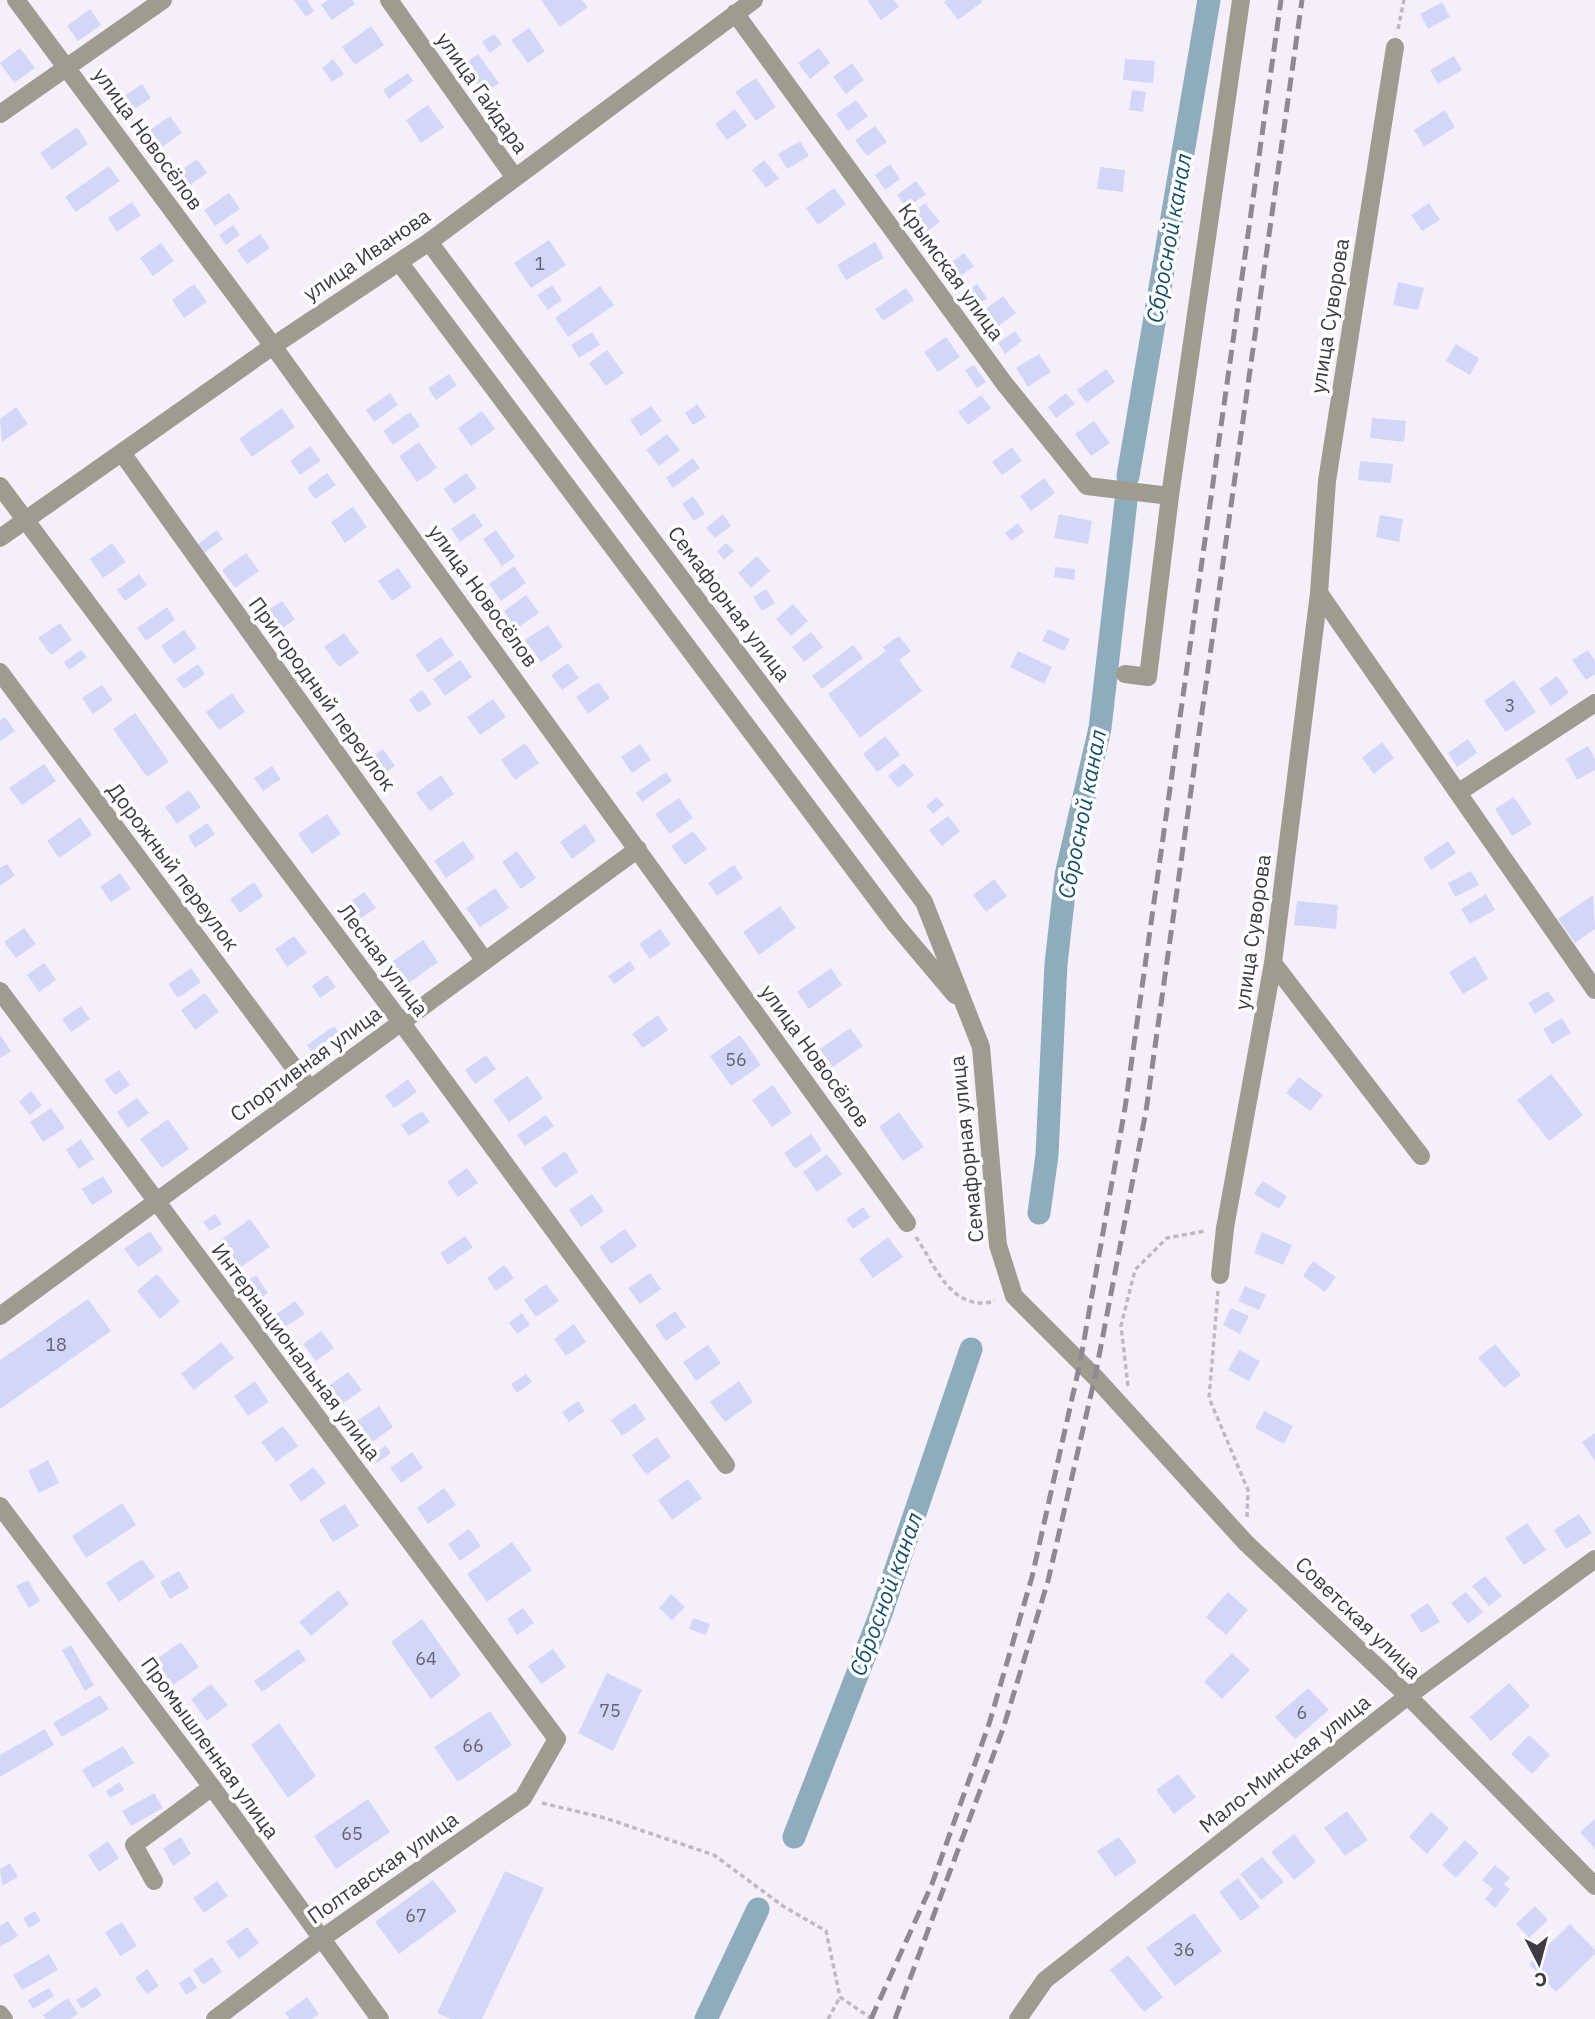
<svg xmlns="http://www.w3.org/2000/svg" width="1595" height="2019" viewBox="0 0 1595 2019" font-family="'IBM Plex Sans',sans-serif">
<style>
.lines{fill:none;stroke-linecap:round;stroke-linejoin:round}
.canal{stroke:#8eacbc;stroke-width:23}
.building{fill:#d3d7f7}
.path{stroke:#bfb9c5;stroke-width:3.5;stroke-dasharray:5 3.5;stroke-linecap:butt}
.minor{stroke:#9f9b8f;stroke-width:18}
.rail{stroke:#8f8995;stroke-width:5;stroke-dasharray:14 7;stroke-linecap:butt}
.labels{text-anchor:middle;stroke-width:7;stroke-linejoin:round;paint-order:stroke}
.number-label{font-size:18px;fill:#656172}
.street-label{font-size:21px;fill:#403a46;stroke:#fff}
.water-label{font-size:23px;font-style:italic;fill:#19526a;stroke:#fff}
</style>
<rect width="100%" height="100%" fill="#f5effb"/>
<g class="lines">
<path class="canal" d="M1128,476L1209,0
M1039,1213L1047,1155L1056,964L1066,875L1100,728L1126,501
M794,1837L880,1616L971,1349
M706,2019L758,1909"/>
</g>
<path class="building" d="M294,0H307L314,11L306,17Z
M328,0H352L355,4L332,20L321,5Z
M541,0H582L588,7L560,27Z
M867,0H894L899,7L881,20Z
M946,0H981L982,2L958,20L944,2Z
M1442,2L1450,17L1428,29L1420,14Z
M90,9L101,25L78,41L67,26Z
M371,26L384,45L355,65L342,47Z
M529,28L545,51L528,63L511,40Z
M494,34L502,44L490,53L482,42Z
M20,48L35,68L14,83L0,63Z
M819,48L830,63L810,79L798,63Z
M478,54L499,83L483,94L463,65Z
M1454,56L1462,70L1438,84L1430,70Z
M333,59L344,74L332,82L322,68Z
M1125,59L1155,61L1153,83L1123,80Z
M852,63L864,80L846,94L833,77Z
M408,73L413,81L389,99L383,90Z
M756,78L776,107L756,121L735,92Z
M142,84L151,98L133,110L123,97Z
M1132,90L1146,92L1143,112L1129,110Z
M856,100L868,116L848,131L836,114Z
M428,105L444,127L421,143L406,120Z
M735,109L747,126L727,140L715,124Z
M1445,110L1455,127L1424,147L1414,130Z
M170,116L182,133L162,147L150,130Z
M875,126L887,142L867,156L855,140Z
M77,127L88,144L52,170L40,153Z
M800,141L809,156L787,169L778,154Z
M197,159L207,173L188,186L178,173Z
M764,160L779,178L766,188L752,170Z
M890,164L900,179L885,190L875,175Z
M109,166L120,181L76,212L65,197Z
M1100,167L1125,170L1123,192L1097,189Z
M916,181L926,194L907,208L897,195Z
M834,188L846,204L818,225L806,208Z
M229,193L240,209L215,226L204,210Z
M132,202L141,215L117,232L108,218Z
M925,203L940,222L917,239L903,219Z
M1429,203L1440,220L1422,231L1411,215Z
M233,225L240,235L226,245L219,235Z
M260,234L270,248L247,264L237,250Z
M549,240L566,265L531,288L514,263Z
M875,242L884,258L846,280L837,265Z
M161,243L174,261L153,276L140,258Z
M964,253L974,266L958,278L948,265Z
M1398,282L1424,288L1418,310L1393,305Z
M194,284L207,302L184,318L172,300Z
M977,284L987,298L973,308L963,294Z
M552,285L562,300L548,310L537,295Z
M600,286L614,305L568,337L555,318Z
M906,288L914,300L883,321L875,309Z
M1003,296L1016,313L996,328L983,311Z
M1015,331L1022,341L1005,354L998,343Z
M592,332L600,345L579,358L571,345Z
M946,337L960,357L938,372L924,352Z
M1456,344L1479,358L1470,375L1446,361Z
M607,350L624,373L606,386L589,363Z
M1039,354L1051,372L1028,387L1016,368Z
M974,365L986,382L977,388L965,370Z
M1106,369L1115,382L1086,403L1077,390Z
M449,374L457,385L436,400L428,388Z
M390,393L398,405L374,422L366,410Z
M1066,393L1075,404L1056,418L1048,407Z
M981,395L991,408L968,425L958,412Z
M697,404L706,417L693,425L685,413Z
M651,406L662,421L641,436L630,420Z
M16,407L28,424L2,442L0,419Z
M282,408L295,427L252,457L239,439Z
M482,411L495,429L471,446L458,428Z
M410,412L420,426L393,445L383,431Z
M1372,418L1406,421L1404,442L1370,438Z
M1094,421L1110,443L1091,456L1075,434Z
M667,434L680,450L659,466L646,450Z
M419,442L437,468L417,482L399,456Z
M310,446L321,461L300,475L290,461Z
M1012,447L1022,461L1002,475L992,462Z
M693,458L700,468L673,488L666,478Z
M1360,461L1393,464L1391,483L1358,480Z
M327,473L336,485L315,499L307,488Z
M466,473L477,488L454,504L444,489Z
M1044,478L1055,493L1031,511L1020,496Z
M693,496L705,514L694,521L682,504Z
M353,507L367,527L345,543L331,522Z
M474,513L483,526L460,542L451,529Z
M723,514L731,526L715,538L706,528Z
M1059,514L1092,521L1088,544L1054,538Z
M1380,515L1403,519L1399,542L1376,537Z
M1018,523L1024,532L1011,541L1005,533Z
M217,530L223,539L204,553L198,544Z
M496,530L515,557L502,566L483,539Z
M112,543L126,562L103,578L90,559Z
M726,543L734,551L724,560L717,551Z
M246,553L259,571L235,588L222,570Z
M757,556L770,571L751,588L738,573Z
M514,566L526,583L501,601L489,584Z
M1055,567L1075,569L1074,580L1054,577Z
M398,568L412,587L392,601L378,581Z
M139,574L147,585L125,601L117,590Z
M766,589L775,603L762,611L753,597Z
M526,595L539,613L516,629L504,611Z
M282,601L295,619L273,635L259,616Z
M793,604L808,621L791,636L776,619Z
M167,607L175,620L146,641L137,628Z
M60,623L72,640L51,655L38,638Z
M548,625L563,647L541,662L525,640Z
M1048,629L1070,639L1064,651L1042,641Z
M184,630L197,648L174,664L161,646Z
M811,632L823,647L804,662L792,647Z
M344,633L359,653L339,667L324,647Z
M899,636L911,651L899,660L922,691L860,738L828,694L886,651L883,647Z
M441,637L454,655L428,673L415,655Z
M853,645L863,658L822,689L812,676Z
M81,650L87,657L69,670L64,662Z
M1588,650L1595,661V674L1586,680L1572,660Z
M1018,651L1052,667L1044,684L1010,667Z
M460,660L472,677L445,696L433,679Z
M568,663L579,678L562,690L551,675Z
M198,664L205,674L184,689L176,679Z
M1557,676L1569,693L1551,706L1539,689Z
M1514,680L1536,712L1506,732L1484,701Z
M598,682L610,698L588,714L576,697Z
M102,685L113,700L93,714L82,698Z
M422,690L432,704L418,713L409,700Z
M232,693L245,712L219,730L206,712Z
M493,699L506,717L480,735L467,717Z
M135,713L169,762L147,777L113,729Z
M5,717L15,731L0,741V720Z
M885,736L900,755L877,772L863,754Z
M1468,739L1477,753L1457,767L1448,753Z
M1382,742L1394,758L1374,774L1362,758Z
M525,743L539,763L515,780L501,760Z
M640,744L651,760L632,773L621,757Z
M1588,746L1595,759V770L1577,780L1566,759Z
M383,749L395,766L375,780L363,764Z
M904,763L914,775L898,788L888,776Z
M44,764L56,781L22,805L9,788Z
M272,766L281,779L263,791L254,778Z
M666,772L672,781L642,802L636,793Z
M441,775L454,794L430,811L416,793Z
M189,790L201,807L177,824L165,807Z
M937,797L944,805L933,814L926,806Z
M1514,797L1532,824L1512,836L1495,809Z
M679,798L693,818L670,834L655,814Z
M327,814L341,834L312,854L298,834Z
M948,816L960,831L942,846L929,830Z
M80,817L92,835L59,858L47,841Z
M207,823L215,834L195,848L188,836Z
M585,824L596,841L572,859L560,842Z
M693,831L707,849L685,865L671,846Z
M463,841L475,858L446,878L434,861Z
M1448,841L1456,853L1431,870L1423,858Z
M517,851L536,878L521,889L502,862Z
M7,864L15,875L0,886V868Z
M734,865L743,878L717,896L708,883Z
M1471,871L1479,885L1455,897L1448,883Z
M120,873L131,889L111,902L100,887Z
M994,879L1007,896L986,912L973,895Z
M254,882L263,896L240,913L230,899Z
M495,888L509,908L480,927L466,908Z
M364,892L376,908L352,924L341,908Z
M1486,894L1495,910L1470,924L1461,909Z
M1593,895L1595,929L1575,943L1558,919Z
M1297,901L1338,905L1336,929L1294,925Z
M780,906L796,928L759,955L743,932Z
M24,928L36,944L16,958L4,942Z
M660,929L671,944L650,959L639,944Z
M294,936L307,953L287,967L275,949Z
M423,940L438,962L402,988L386,966Z
M1475,956L1488,979L1463,994L1449,972Z
M630,961L635,969L614,984L608,976Z
M44,963L56,980L39,992L27,975Z
M191,968L201,982L178,998L168,984Z
M831,968L842,985L809,1009L797,992Z
M327,975L336,987L320,998L312,986Z
M1548,991L1555,1001L1535,1014L1528,1003Z
M205,993L219,1012L195,1030L181,1010Z
M81,1006L90,1019L71,1032L62,1019Z
M658,1015L668,1030L643,1048L632,1034Z
M1562,1018L1571,1033L1552,1044L1543,1029Z
M334,1026L339,1033L312,1052L307,1045Z
M850,1028L863,1046L833,1067L820,1049Z
M0,1035L11,1051L0,1058Z
M740,1035L761,1065L731,1086L710,1056Z
M486,1055L496,1069L475,1084L465,1070Z
M119,1070L130,1085L115,1095L104,1080Z
M1551,1074L1583,1115L1549,1141L1517,1100Z
M527,1076L543,1098L509,1122L493,1100Z
M1299,1077L1323,1095L1310,1111L1286,1093Z
M408,1079L417,1092L394,1108L385,1096Z
M773,1085L792,1113L772,1127L752,1100Z
M31,1091L42,1105L30,1115L19,1102Z
M137,1098L149,1113L128,1128L117,1112Z
M51,1108L65,1128L43,1142L30,1122Z
M422,1111L430,1122L409,1136L401,1125Z
M899,1112L924,1147L903,1161L879,1127Z
M546,1115L554,1126L525,1146L517,1135Z
M168,1119L189,1149L162,1168L140,1139Z
M811,1134L822,1150L795,1169L784,1153Z
M81,1139L94,1159L79,1169L66,1150Z
M565,1151L578,1172L555,1188L541,1168Z
M827,1154L842,1174L817,1192L803,1172Z
M467,1168L478,1183L458,1197L447,1182Z
M103,1176L113,1192L92,1205L82,1189Z
M1262,1181L1287,1196L1279,1209L1254,1194Z
M592,1194L604,1211L581,1227L569,1210Z
M863,1207L870,1217L853,1229L846,1219Z
M215,1214L222,1224L210,1231L203,1222Z
M250,1219L270,1247L238,1269L218,1242Z
M625,1229L637,1246L611,1264L599,1247Z
M150,1231L163,1250L138,1267L124,1249Z
M1262,1232L1292,1245L1283,1265L1254,1253Z
M465,1236L473,1247L448,1265L440,1253Z
M888,1237L903,1257L873,1278L859,1259Z
M1313,1261L1336,1277L1325,1292L1303,1276Z
M504,1265L514,1278L496,1291L487,1278Z
M650,1273L661,1289L640,1304L628,1288Z
M157,1274L180,1302L160,1319L137,1291Z
M256,1275L268,1293L258,1300L246,1282Z
M546,1284L559,1301L536,1317L524,1300Z
M1245,1286L1266,1295L1259,1310L1238,1301Z
M88,1299L111,1331L0,1409V1360Z
M295,1301L305,1314L284,1328L275,1315Z
M1231,1308L1249,1316L1240,1334L1223,1325Z
M675,1311L686,1327L666,1341L655,1325Z
M522,1313L530,1325L517,1334L509,1323Z
M574,1324L586,1342L566,1356L554,1339Z
M321,1331L334,1348L316,1361L303,1344Z
M221,1342L234,1358L194,1390L181,1374Z
M1495,1344L1521,1375L1504,1388L1478,1358Z
M708,1345L721,1363L696,1381L683,1362Z
M1239,1350L1260,1361L1249,1381L1228,1370Z
M348,1372L362,1390L339,1406L326,1388Z
M526,1374L532,1382L517,1393L511,1384Z
M255,1381L269,1402L248,1416L234,1396Z
M739,1381L753,1402L725,1422L710,1402Z
M578,1401L585,1411L569,1422L562,1412Z
M635,1403L646,1419L622,1436L611,1420Z
M379,1406L393,1427L368,1445L354,1423Z
M1264,1411L1293,1426L1284,1444L1255,1428Z
M283,1426L298,1446L276,1462L261,1442Z
M1595,1433V1461L1582,1442Z
M657,1437L671,1457L646,1475L632,1455Z
M386,1445L391,1453L377,1463L371,1456Z
M412,1452L423,1468L401,1483L390,1468Z
M48,1460L59,1483L39,1493L28,1471Z
M313,1467L326,1483L301,1502L289,1485Z
M688,1479L702,1498L672,1520L658,1500Z
M444,1488L456,1505L428,1524L417,1508Z
M122,1503L136,1525L86,1558L72,1536Z
M345,1504L359,1526L333,1542L319,1520Z
M1579,1514L1592,1533L1566,1549L1554,1530Z
M1527,1523L1546,1550L1524,1565L1505,1538Z
M469,1529L481,1546L460,1561L448,1544Z
M512,1542L532,1570L487,1602L467,1574Z
M142,1559L155,1577L119,1602L106,1583Z
M179,1571L189,1588L170,1599L160,1582Z
M1485,1576L1502,1596L1489,1606L1472,1586Z
M28,1580L40,1601L29,1608L16,1586Z
M338,1590L349,1604L311,1636L299,1622Z
M1228,1592L1248,1610L1226,1635L1206,1617Z
M1466,1592L1483,1612L1468,1624L1451,1603Z
M671,1594L685,1607L672,1620L659,1608Z
M1428,1603L1440,1622L1421,1633L1410,1615Z
M523,1608L534,1623L517,1635L507,1619Z
M693,1618L710,1624L706,1635L689,1629Z
M422,1619L461,1675L431,1699L391,1642Z
M181,1642L199,1667L173,1685L155,1660Z
M71,1645L94,1685L85,1691L62,1650Z
M298,1649L306,1660L262,1692L254,1681Z
M553,1649L566,1667L541,1684L528,1666Z
M1232,1653L1250,1670L1222,1699L1204,1682Z
M607,1673L642,1690L613,1751L578,1733Z
M1509,1683L1530,1706L1491,1741L1470,1717Z
M211,1684L228,1705L207,1721L191,1699Z
M1308,1688L1329,1710L1295,1739L1275,1717Z
M100,1695L109,1709L62,1737L53,1723Z
M490,1711L512,1745L458,1782L434,1747Z
M279,1723L316,1776L288,1798L251,1745Z
M45,1729L54,1745L0,1777V1755Z
M1529,1735L1550,1755L1532,1774L1511,1754Z
M123,1746L134,1763L93,1788L82,1770Z
M1178,1774L1196,1797L1174,1814L1156,1790Z
M120,1782L124,1790L110,1798L106,1791Z
M154,1793L163,1808L131,1826L122,1811Z
M368,1799L390,1832L336,1869L314,1836Z
M1347,1811L1368,1840L1345,1856L1324,1828Z
M1431,1812L1449,1828L1427,1854L1409,1837Z
M1595,1819V1849L1580,1832Z
M1294,1834L1316,1862L1294,1880L1271,1852Z
M181,1837L191,1854L173,1866L163,1848Z
M1119,1837L1137,1862L1115,1877L1097,1851Z
M1465,1840L1479,1853L1456,1878L1442,1865Z
M108,1841L119,1858L99,1872L88,1855Z
M1262,1857L1284,1882L1261,1900L1240,1874Z
M10,1863L18,1877L2,1886L0,1869Z
M1495,1865L1510,1878L1504,1884L1510,1889L1495,1908L1485,1899L1493,1889L1482,1880Z
M505,1871L544,1888L482,2019H451L437,2013Z
M1238,1878L1260,1907L1241,1921L1219,1892Z
M433,1880L457,1911L399,1954L375,1922Z
M217,1881L228,1896L204,1913L193,1898Z
M1535,1906L1548,1920L1529,1938L1516,1924Z
M35,1911L41,1921L29,1928L23,1918Z
M1194,1913L1222,1951L1175,1986L1146,1948Z
M8,1921L18,1936L0,1947V1926Z
M122,1922L137,1946L120,1956L105,1932Z
M1570,1924L1595,1950V1954L1556,1992L1529,1964Z
M247,1927L259,1943L239,1959L226,1942Z
M49,1954L58,1970L22,1990L13,1975Z
M1128,1955L1163,1997L1144,2012L1110,1970Z
M212,1957L222,1972L203,1985L193,1970Z
M147,1969L159,1986L147,1994L135,1978Z
M190,1976L197,1988L186,1995L179,1983Z
M96,1987L102,1995L82,2009L76,2000Z
M49,1988L54,1996L33,2009L28,2000Z
M307,1997L319,2014L312,2019H289L285,2013Z
M68,1998L78,2014L70,2019H46L43,2015Z"/>
<g class="lines">
<path class="path" d="M1398,29L1404,0
M916,1237C935,1265 951,1313 995,1301
M1218,1291L1209,1398L1248,1490L1247,1517
M1128,1386L1121,1326L1135,1270L1167,1238L1205,1231
M542,1803L605,1818L714,1855L783,1906L826,1931L840,1997L872,2019
M828,2019L840,1997"/>
<path class="minor" d="M16,0L273,346L907,1223
M389,0L515,178
M735,13L1004,383L1087,486L1170,496
M0,114L163,0
M429,242L924,902L981,1047L998,1245L1014,1296L1095,1377L1245,1542L1408,1696L1595,1886
M399,262L896,925L955,995
M122,453L485,961
M0,486L401,1022L726,1465
M0,538L273,346L429,242L754,0
M1319,593L1595,990
M0,672L310,1089
M1125,674L1148,677L1170,496L1241,0
M1459,792L1595,703
M1273,963L1421,1156
M0,991L557,1739L523,1798L321,1939L215,2019
M1220,1275L1225,1228L1273,963L1319,593L1327,481L1395,47
M0,1316L638,849
M0,1506L212,1787L380,2019
M154,1881L134,1845L212,1787
M0,2014L4,2019
M1018,2019L1045,1980L1408,1696L1595,1559"/>
<path class="rail" d="M871,2019L932,1884L989,1724L1032,1577L1080,1363L1125,1108L1281,0
M895,2019L1003,1729L1048,1581L1095,1377L1146,1111L1302,0"/>
</g>
<g class="labels">
<g class="number-label">
<text x="540" y="270">1</text>
<text x="1510" y="712">3</text>
<text x="736" y="1066">56</text>
<text x="56" y="1351">18</text>
<text x="426" y="1665">64</text>
<text x="610" y="1717">75</text>
<text x="1302" y="1719">6</text>
<text x="473" y="1752">66</text>
<text x="352" y="1840">65</text>
<text x="416" y="1922">67</text>
<text x="1184" y="1956">36</text>
</g>
<g class="street-label">
<text transform="translate(482 93) rotate(55)" y="7">улица Гайдара</text>
<text transform="translate(148 139) rotate(54)" y="7">улица Новосёлов</text>
<text transform="translate(367 255) rotate(-34)" y="7">улица Иванова</text>
<text transform="translate(951 272) rotate(54)" y="7">Крымская улица</text>
<text transform="translate(1330 316) rotate(-81)" y="7">улица Суворова</text>
<text transform="translate(483 596) rotate(54)" y="7">улица Новосёлов</text>
<text transform="translate(729 604) rotate(53)" y="7">Семафорная улица</text>
<text transform="translate(322 694) rotate(54)" y="7">Пригородный переулок</text>
<text transform="translate(173 867) rotate(53)" y="7">Дорожный переулок</text>
<text transform="translate(1253 932) rotate(-82)" y="7">улица Суворова</text>
<text transform="translate(383 960) rotate(53)" y="7">Лесная улица</text>
<text transform="translate(815 1056) rotate(54)" y="7">улица Новосёлов</text>
<text transform="translate(306 1064) rotate(-36)" y="7">Спортивная улица</text>
<text transform="translate(967 1149) rotate(-96)" y="7">Семафорная улица</text>
<text transform="translate(296 1352) rotate(53)" y="7">Интернациональная улица</text>
<text transform="translate(1358 1618) rotate(44)" y="7">Советская улица</text>
<text transform="translate(210 1748) rotate(54)" y="7">Промышленная улица</text>
<text transform="translate(1285 1764) rotate(-38)" y="7">Мало-Минская улица</text>
<text transform="translate(383 1868) rotate(-35)" y="7">Полтавская улица</text>
</g>
<g class="water-label">
<text transform="translate(1169 238) rotate(-80)" y="8">Сбросной канал</text>
<text transform="translate(1082 814) rotate(-79)" y="8">Сбросной канал</text>
<text transform="translate(886 1594) rotate(-70)" y="8">Сбросной канал</text>
</g>
</g>
<g transform="translate(1539 1963) rotate(174)" stroke="#ffffff" stroke-width="5" paint-order="stroke">
<path d="M0-5L12 26L0 18L-12 26Z" fill="#403a46"/>
<text y="-10" font-size="19" font-weight="bold" text-anchor="middle" fill="#403a46">С</text>
</g>
</svg>
